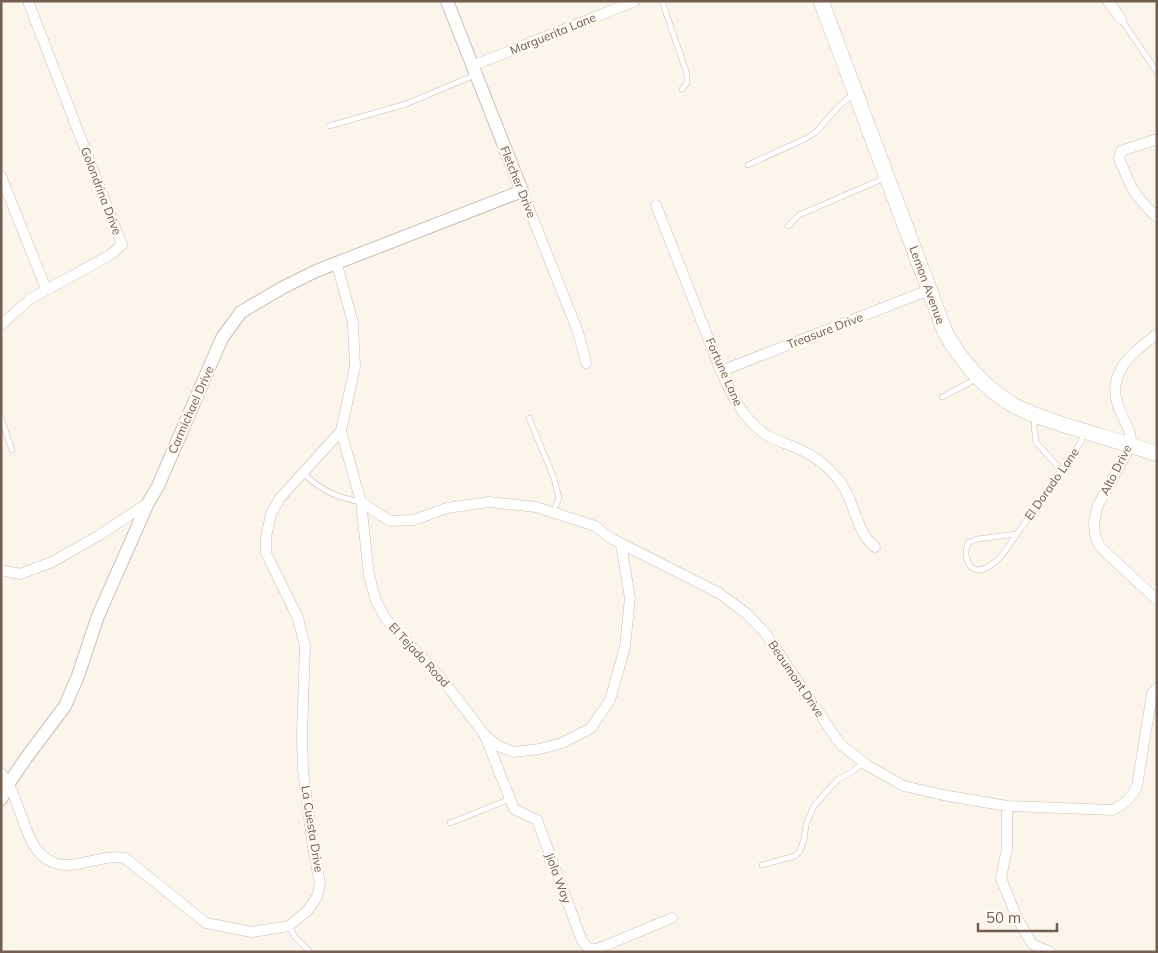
<svg xmlns="http://www.w3.org/2000/svg" width="1158" height="953" viewBox="0 0 1158 953" font-family="Mulish,sans-serif">
<style>
.lines{fill:none;stroke-linecap:round;stroke-linejoin:round}
.service-casing{stroke:#ccbdb3;stroke-width:6}
.minor-casing{stroke:#ccbdb3;stroke-width:11}
.tertiary-casing{stroke:#ccbdb3;stroke-width:14}
.secondary-casing{stroke:#cfbdb0;stroke-width:16}
.service{stroke:#fff;stroke-width:5}
.minor{stroke:#fff;stroke-width:10}
.tertiary{stroke:#fff;stroke-width:12}
.secondary{stroke:#fff;stroke-width:15}
.labels{text-anchor:middle;stroke-width:4.5;stroke-linejoin:round;paint-order:stroke}
.street-label{font-size:12px;fill:#745d51;stroke:#fef9f2}
</style>
<rect width="100%" height="100%" fill="#fbf5ec"/>
<g class="lines">
<g class="service-casing">
<path id="service" d="M662,1L687,74V83L682,89
M1121,19L1157,72
M329,126L406,104L475,75
M748,165L805,139L816,132L839,106L853,94
M788,226L799,215L885,178
M942,397L976,379
M1,418L12,450
M529,418L554,478L559,498L553,512
M1035,418L1034,426L1036,442L1061,470
M303,472C317,489 339,498 361,502
M1017,534C1009,545 1001,560 988,567C970,577 962,558 968,543L977,539L1017,534L1081,442L1084,432
M450,823L510,799
M762,865L795,856L800,851L804,839L806,825L814,806L837,780L853,771L863,763
M289,926L295,937L310,952"/>
</g>
<g class="minor-casing">
<path id="minor" d="M1108,1L1121,19
M472,66L635,1
M1157,139L1121,151L1119,158C1130,186 1134,196 1157,217
M1,176L46,289
M522,191L578,332L586,363
M656,205L721,371C732,396 744,421 768,436C779,442 791,445 803,451C817,457 829,468 839,480C852,496 854,518 865,536C867,540 872,544 875,547
M337,265L353,323L355,367L341,431L361,502L369,575L376,601L386,619L441,678L485,735L498,746L514,752L540,749L562,743L591,728L610,700L625,647L630,598L621,544
M1,325L30,299L110,255L122,245L28,1
M1157,334C1130,355 1103,375 1121,413C1126,424 1132,433 1131,445L1097,507L1094,523L1095,535L1100,547L1157,600
M721,371L929,290
M361,502L390,521L414,520L447,508L489,502L536,507L595,526L612,539L719,593L747,614L766,634L840,744L868,766L904,786L943,795L1007,806L1112,810C1124,805 1132,798 1137,786L1152,694L1157,688
M1,570L20,574L52,562L98,536L148,503
M485,736L514,809L537,820L582,941L588,948L597,949L672,918
M1,773C9,782 13,792 17,804C26,827 32,862 64,865C84,866 104,854 125,858L206,923L252,932L289,926L308,910L317,897L320,883L313,848L303,770L302,734L305,646L298,618L266,553V537L271,514L280,498L341,431
M1007,806V848L1001,878L1016,916L1032,944L1050,952"/>
</g>
<g class="tertiary-casing">
<path id="tertiary" d="M1,799L9,783L26,758L65,706L78,676L98,616L148,503L158,486L222,338L241,312L282,288L316,271L522,191L447,1"/>
</g>
<g class="secondary-casing">
<path id="secondary" d="M821,1L945,332C961,361 986,390 1015,406C1027,413 1042,417 1055,422C1088,433 1123,442 1157,454"/>
</g>
<use href="#service" class="service"/>
<use href="#minor" class="minor"/>
<use href="#tertiary" class="tertiary"/>
<use href="#secondary" class="secondary"/>
</g>
<g class="labels">
<g class="street-label">
<text transform="translate(553 34) rotate(-22)" y="4">Marguerita Lane</text>
<text transform="translate(518 182) rotate(68)" y="4">Fletcher Drive</text>
<text transform="translate(101 191) rotate(69)" y="4">Golondrina Drive</text>
<text transform="translate(927 285) rotate(70)" y="4">Lemon Avenue</text>
<text transform="translate(825 331) rotate(-21)" y="4">Treasure Drive</text>
<text transform="translate(724 372) rotate(66)" y="4">Fortune Lane</text>
<text transform="translate(191 410) rotate(-66)" y="4">Carmichael Drive</text>
<text transform="translate(1116 470) rotate(-63)" y="4">Alto Drive</text>
<text transform="translate(1052 484) rotate(-55)" y="4">El Dorado Lane</text>
<text transform="translate(419 655) rotate(47)" y="4">El Tejado Road</text>
<text transform="translate(796 679) rotate(56)" y="4">Beaumont Drive</text>
<text transform="translate(312 829) rotate(81)" y="4">La Cuesta Drive</text>
<text transform="translate(558 878) rotate(70)" y="4">Jiola Way</text>
</g>
</g>
<rect width="1158" height="953" fill="none" stroke="#745d51" stroke-width="5"/>
<path d="M978 923v8h79v-8" fill="none" stroke="#745d51" stroke-width="2.5"/>
<text x="986" y="923" font-size="15" fill="#745d51" stroke="#fef9f2" stroke-width="4" paint-order="stroke">50 m</text>
</svg>
